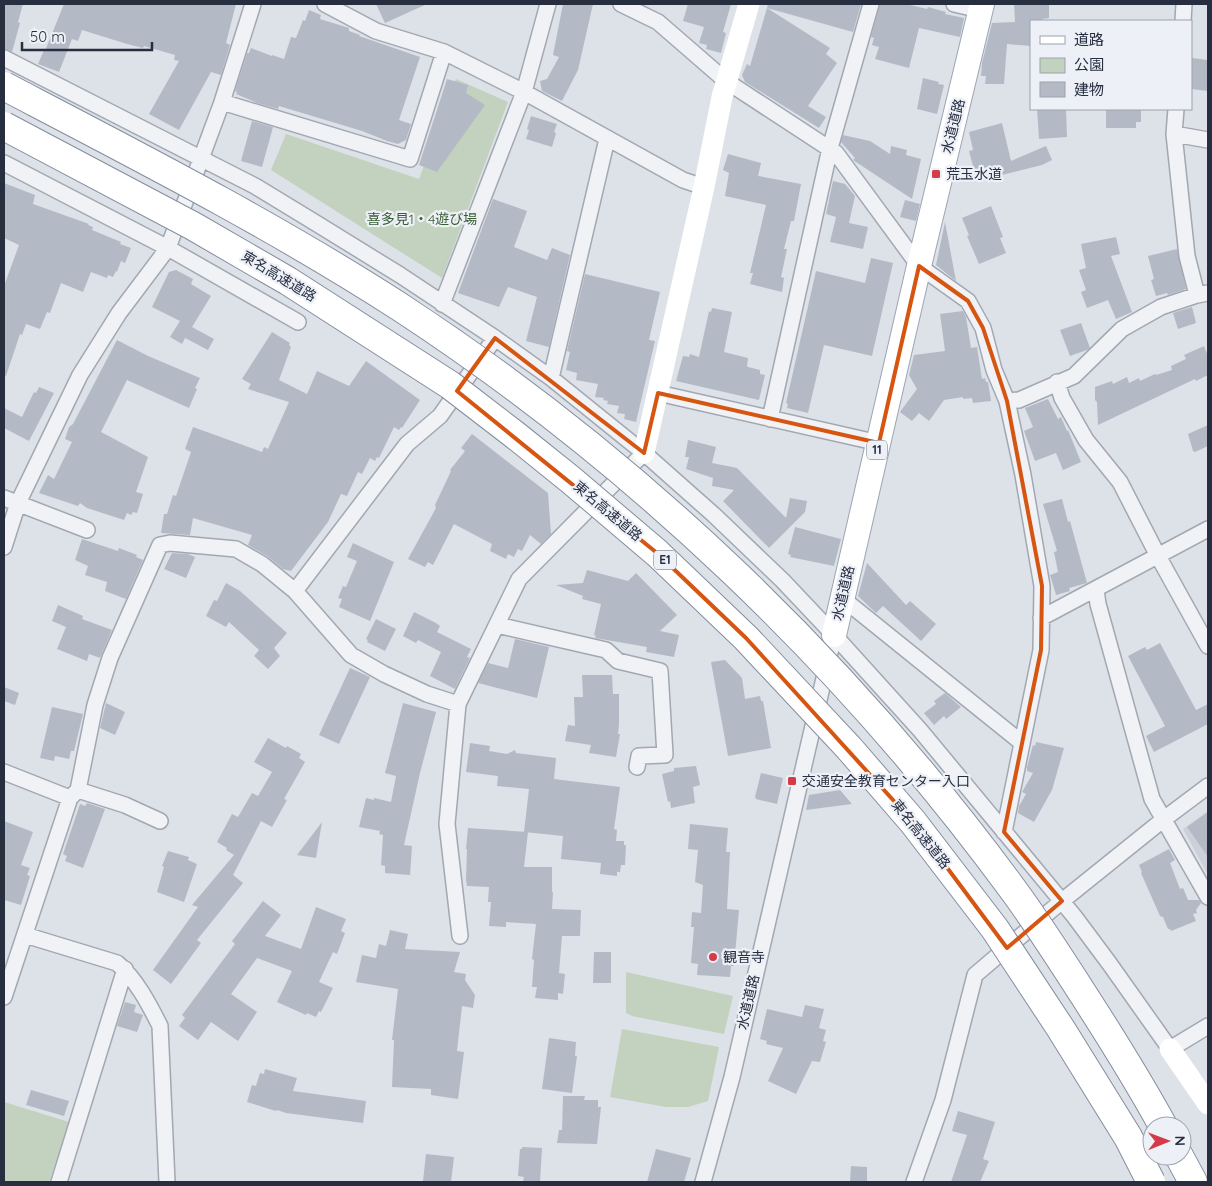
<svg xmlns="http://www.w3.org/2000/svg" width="1212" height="1186" viewBox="0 0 1212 1186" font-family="Quicksand,'Noto Sans JP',sans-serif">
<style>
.built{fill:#cbd0da}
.green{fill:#c2d2be}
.building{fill:#b4bac5}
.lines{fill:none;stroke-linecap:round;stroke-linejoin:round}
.street-casing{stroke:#a2a8b2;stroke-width:18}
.primary-casing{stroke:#9ca5b4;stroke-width:26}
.highway-casing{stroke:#848d9f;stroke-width:30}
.street{stroke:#f0f2f6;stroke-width:15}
.secondary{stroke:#fff;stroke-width:21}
.primary{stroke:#fff;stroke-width:24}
.highway{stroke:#fff;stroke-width:28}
.highway-bridge-casing{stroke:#848d9f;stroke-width:30;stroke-linecap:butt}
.highway-bridge{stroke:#fff;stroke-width:28}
.marked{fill:none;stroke:#d55511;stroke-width:4;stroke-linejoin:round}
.poi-dot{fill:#d53a49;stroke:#edf0f6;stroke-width:2}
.labels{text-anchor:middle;stroke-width:4.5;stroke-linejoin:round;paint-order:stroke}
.shield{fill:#edf0f6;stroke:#626877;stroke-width:1}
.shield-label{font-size:12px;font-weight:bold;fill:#262e40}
.street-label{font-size:14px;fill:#262e40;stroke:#edf0f6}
.poi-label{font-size:14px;fill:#262e40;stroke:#edf0f6;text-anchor:start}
.park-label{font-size:14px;fill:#385c33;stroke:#edf0f6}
</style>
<rect width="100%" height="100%" fill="#dde1e8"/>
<path class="built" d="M1208,811V875L1183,829Z"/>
<path class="green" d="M456,79L508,102L442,278L271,170L286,134L419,179Z
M626,972L733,996L724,1034L632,1016L626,1013Z
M622,1029L719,1047L708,1101L688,1107H666L610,1097Z
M4,1102L69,1122L49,1182H4Z"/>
<path class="building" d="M4,4H23L18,22L20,23L12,52L4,49Z
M64,4H236L226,43L230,45L221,75L211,72L179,130L149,114L179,61L174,60L175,55L144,46L143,48L127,44L82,30L78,41L72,39L59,72L38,64L44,50L45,51Z
M376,4H427L385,23Z
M563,4H593L578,70L562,101L542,91L540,81L547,79L559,57L553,55Z
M688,4H731L723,32L726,33L721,53L706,49L707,45L699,43L704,27L683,21Z
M768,4H861L853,32L767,8Z
M880,4H906L927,9L928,7L946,12L945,14L964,18L960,37L919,28L909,68L875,59L879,47L872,45L874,38L871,37Z
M1014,4H1049V18L1042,19V21H1031V46L1007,44L1004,84H985L986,76H981L982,63L992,23L1015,22Z
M767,8L830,48L826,54L837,63L808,106L826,117L819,128L745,82L742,75L747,64L750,66Z
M309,10L321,15L320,19L349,28V31L360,35L359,36L420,57L399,120L411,124L406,140L398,144L387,141L362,131L289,109L279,106L278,109L257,103L236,94L237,92L235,91L247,53H249L251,48L272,56V55L284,59L291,37L296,38L303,20L305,21Z
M1192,58L1208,60V91L1191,89Z
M923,78L939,82L938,84L944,85L937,114L917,109Z
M447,79L468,85L466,93L485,105L437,172L419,165Z
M1037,109H1066L1067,137L1039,139Z
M1106,109H1141V122H1136V128H1106Z
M531,116L557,124L554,132L556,133L552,147L526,139L529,130L527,129Z
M252,121L273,127L262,167L241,161Z
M1002,123L1011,161L1046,146L1052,160L1042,165L977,181L969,151L973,150L969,132Z
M843,135L870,141L890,154L891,146L907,150L906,155L921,159L912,199L853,160L855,158L841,142Z
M728,154L761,163L758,176L801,184L794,221H791L784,249H787L781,277L784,278L782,292L750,284L753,273H750L766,205L725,196L729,173L723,170Z
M833,181L845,184L855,196L849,223L868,227L863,249L830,242L836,217L826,214Z
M4,183L35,195L33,204L89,224L88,225L93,227L92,230L121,242L120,244L131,248L125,263L121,261L117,272L116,271L113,277L108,275L107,278L91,272L83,292L61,283L50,313L47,312L40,329L26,324L22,335L20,334L6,376L4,375V286L19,245L4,238Z
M493,199L527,211L514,247L547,260L552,248L570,255L549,347L526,341L537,297L508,287L499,307L458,293Z
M905,200L920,204L916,221L900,217Z
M991,206L1003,237L1000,238L1006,253L979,264L967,236L969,235L962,218Z
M945,222L956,281L936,265Z
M1116,237L1120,254L1111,256L1132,312L1116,319L1108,300L1087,308L1081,292L1086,290L1079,270L1086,268L1081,244Z
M1177,249L1186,289L1168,295L1167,293L1156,296L1151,280L1154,279L1148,256Z
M871,258L893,263L872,356L824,345L808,413L787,408L788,404L786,403L816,271L865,283Z
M176,270L193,279L191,284L211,296L192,327L214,339L208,350L185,338L182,344L170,337L180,321L152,307L169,272Z
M585,274L660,292L649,340L655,341L636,422L624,419L625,414L617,413L619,406L607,404L608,401L603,400L604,398L595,397L598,384L576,380L577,373L566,370L570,352L567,351Z
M1192,307L1196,323L1178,329L1173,313Z
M712,308L732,312L724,352L748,358L747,366L748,367L760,370V374L765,375L759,400L676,381L683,356L689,357L690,354L699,357L709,311L711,312Z
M963,311L966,317L971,348L977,347L982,379L985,378L986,382H988L991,401L973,403L972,398L963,399V397L944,400L929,421L919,413L912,421L900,412L917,389L909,375L914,355L945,351L940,314Z
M1081,323L1090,348L1087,350L1070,356L1060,330Z
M272,332L290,343L289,345L291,347L279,380L307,394L317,371L349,386L366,361L420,400L402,428L401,427L399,430L394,427L379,458L377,457L375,461L370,458L362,474L358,472L347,496L341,494L328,522L291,571L283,569L267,556L248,545L252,535L193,518L190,535L161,533L164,514H167L173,495L176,496L191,452L185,449L193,427L262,452L264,447L268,449L289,402L248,389L251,384L242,379Z
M117,340L148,356L200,378L195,388L197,389L189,408L127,380L101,432L148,457L136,492L143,494L137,513L133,512L131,515L127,513L124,520L87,508L80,503L78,506L39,493L48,475L54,479L72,442L65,439L69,427L73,424Z
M1204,346L1208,356V375L1196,381L1195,379L1098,425L1097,402L1095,400V387L1112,381L1113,384L1127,377L1129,383L1139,378L1140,381L1155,374L1156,375L1172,370L1171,366L1186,359L1184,355Z
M39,387L54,393L29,441L4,428V408L22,417L34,392L36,393Z
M1048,399L1058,419L1061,417L1067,431L1068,430L1081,462L1063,470L1056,453L1035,461L1024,431L1033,427L1025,408Z
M1208,425V446L1195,452L1193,451L1188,434Z
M472,434L548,493L551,534L541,544L530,535L522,551L518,549L514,557L508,554L506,559L490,551L492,544L454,524L433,565L428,562L425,567L408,559L436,508L435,505L451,471L450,470L465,451L461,448Z
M688,440L716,447L712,463L737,468L786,518L790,498L807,501L805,512L769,548L723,501L734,490L712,486L713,478L686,469L689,457H685Z
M1062,499L1068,522L1070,521L1087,583L1069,588L1070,591L1056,595L1050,575L1058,572L1054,552L1057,551L1043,504Z
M795,527L841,539L834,566L790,557L791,555L788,554Z
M82,539L118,551L119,548L137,555L136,557L143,560L126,599L105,591L107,582L85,575L88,566L75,560Z
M353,543L394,562L370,621L339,607L342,599L338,598L343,586L346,587L357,561L347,557Z
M172,553L188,554L195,557L186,578L164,569Z
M867,563L906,605L910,601L936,624L921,641L883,606L876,613L858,596Z
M587,570L628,581L636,573L677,615L660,631L679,635L674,657L646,652L647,647L595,638L596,636L594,635L601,604L582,599L583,596L556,585L583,583Z
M226,583L240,591L287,633L274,648L280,656L268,669L254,656L259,650L229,622L226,627L206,616L214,600L217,601Z
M58,605L83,616L82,619L112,630L100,658L89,654L87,661L57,649L66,627L52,621Z
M414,612L436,623L440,626L437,632L471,649L467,657L470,658L455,689L430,676L441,652L418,640L416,643L403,636Z
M376,619L396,629L385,651L367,642L368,640L366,639Z
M515,639L549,647L537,698L478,683L488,663L508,668Z
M1160,643L1196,710L1208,704V724L1154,752L1146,736L1165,726L1128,656L1145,647L1147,650Z
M725,660L742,678L745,699L760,696L761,701H763L771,748L728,756L711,662Z
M350,668L370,677L339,744L319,735Z
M582,675H612L613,694H619V724L618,734H620L616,757L589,753L591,745L565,741L568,725L575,726L574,697H583Z
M4,687L19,693L15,705L4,701Z
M945,693L961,707L946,719L944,716L934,725L924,713L936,704L934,701Z
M106,703L125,712L115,735L100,728Z
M403,703L436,712L420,773L404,845L412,846L410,875L385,873V866L381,865L383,835L379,834L380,831L359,827L366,798L374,800V798L391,802L396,776L385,773Z
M52,707L83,714L74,751H71L69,759L55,756L54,761L40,758Z
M268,738L286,748L287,746L301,754L299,758L305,762L284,799L287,800L272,827L261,821L233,875L243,883L197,940L201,943L171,984L153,970L198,907L192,905L234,855L226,850L227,848L217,842L232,814L238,817L252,793L258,796L272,772L254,762Z
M1036,742L1064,748L1052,790L1034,822L1018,813L1019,806L1026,794L1022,792L1033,773L1027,771V767L1033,745L1035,746Z
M470,743L490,746L489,751L507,754L515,750L516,753L556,758L554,779L620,787L614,829L617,830L616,841H624V845H626L625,865H621L620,872H617V876L600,874L601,863L561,859L563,836L524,832L529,789L497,786L498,776L466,772Z
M696,766L700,785L693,787L695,803L671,808L670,801L668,802L662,774L674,771V768Z
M761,773L783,778L777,804L756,799L755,797Z
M840,790L852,804L806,810L809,795Z
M87,803L105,809L83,868L65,861L67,856L63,854L80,804L85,806Z
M1208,812V857L1187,827Z
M4,821L33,832L21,865L30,868L27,875L30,876L21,905L4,900Z
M322,822L316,858L297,855Z
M690,824L728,828L726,852H730L727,909L739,910L734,966H731L730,977L697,975L698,964L691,963L694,927H691L692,912L701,913L703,885L695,882L698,850L688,849Z
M468,828L528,832L524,867H552V892H553L552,909L581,910L580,936H562L559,973L565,974L563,994L558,993V1000L535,998L537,987H532L534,960L532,959L536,924L506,922V927L489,926L491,902H488L489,887L467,886L466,880L467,849H466Z
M1169,849L1175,860L1170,863L1180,889L1183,888L1188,900H1199L1201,903L1196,910L1197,913L1193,914L1196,921L1171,931L1170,929H1168L1163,917L1160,916L1141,873L1142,872L1139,865Z
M168,851L189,857L188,860L197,864L184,902L157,892L164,867L162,866Z
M263,901L281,915L265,936L301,949L316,907L346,919L341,931L345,933L337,954L333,952L319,982L333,988L321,1012L319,1011L316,1017L307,1013L306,1015L277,1002L292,971L257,958L231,994L257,1012L238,1041L211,1022L198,1040L179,1026L185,1018L182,1015L235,944L232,941Z
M390,930L408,934L405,949L460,952L454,972L466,974L465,980L475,995L473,1008L462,1006L457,1051L464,1052L458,1099L431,1095V1089L392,1087L394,1040H392L398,989L356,982L362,955L376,958L379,944L386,946Z
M594,952H611V983H593Z
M125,1002L136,1005L134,1012L143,1015L137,1032L117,1026Z
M805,1005L824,1009L819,1028L826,1030L823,1041L826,1042L820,1062L812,1061L796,1094L768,1081L783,1048L766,1044L767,1041L760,1039L767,1009L802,1017Z
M549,1038L576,1042L575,1056H577L572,1093L542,1089Z
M265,1069L297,1078L293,1091L366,1101L363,1123L286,1113L277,1110L276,1111L247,1102L252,1085L256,1086L260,1073L264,1074Z
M31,1090L69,1101L64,1116L26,1105Z
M563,1096H585L584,1100H598V1107H601L597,1144L557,1143L559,1130H562Z
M958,1111L995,1122L983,1159L989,1161L980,1182H951L967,1135L952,1131Z
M522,1147L542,1148L540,1182H523L524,1177L518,1176L520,1149H522Z
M656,1149L691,1158L684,1182H647Z
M426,1154L454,1157L451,1182L423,1181Z
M851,1166L867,1167V1182H850Z"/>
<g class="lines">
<g class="street-casing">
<path id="street" d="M325,4L376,31L444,52L524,92L683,180L704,187
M621,4L658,22L726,81L836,153L919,266L968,301L983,328L994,370L1007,401L1023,475L1042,586L1041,650L1004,832
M954,4L980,10
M1183,21L1184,4
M4,58L255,186L319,225L400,275L495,338L551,378L644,453L714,515L783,581L834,635L920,730L1074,916L1109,963L1170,1049L1208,1026
M222,102L410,159L444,52
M1176,109L1174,134L1208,140
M1174,134L1187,256L1197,295
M4,163L168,248L298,322
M442,304L524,92L548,4
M551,378L607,139
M1057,382L1062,398L1086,440L1120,482L1158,556L1208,646
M658,393L879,443
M1007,401L1019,400L1074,376L1122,329L1161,307L1197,295L1208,293
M770,419L830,148L871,4
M4,498L87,530
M4,547L18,503L80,375L119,313L168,248L222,102L253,4
M1096,590L1098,604L1152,799L1208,897
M295,591L407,444L440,416L495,338
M842,598L1022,743
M1041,618L1208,529
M497,625L606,650L618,661L660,671L665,755L639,756L637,767
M4,772L70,798
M78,790L95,705L110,658L160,545L170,543L236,549L262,564L295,591L351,655L384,674L427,694L458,704
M25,935L117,963C136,979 149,1004 160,1026L167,1182
M460,936L447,824L458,704L519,579L644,453
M4,997L70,798L78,790L125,805L160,821
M59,1182L125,969
M703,1182L732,1077L834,635
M914,1182L943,1100L975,975L1062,901L1164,819L1208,786"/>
</g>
<g class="primary-casing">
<path id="primary" d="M834,635L919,266L982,4"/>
</g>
<g class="highway-casing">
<path id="highway" d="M1179,1156L1193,1182"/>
</g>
<use href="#street" class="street"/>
<path class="secondary" d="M644,453L704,187L722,97L749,4
M1170,1049L1208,1104"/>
<use href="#primary" class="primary"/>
<use href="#highway" class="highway"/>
<g class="highway-bridge-casing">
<path id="highway-bridge" d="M4,86C138,156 273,225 400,307C637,462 847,663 1014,891C1039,925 1062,961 1085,997C1112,1039 1139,1082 1163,1126
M4,126L193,226L288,281L383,342L450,385L515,435L571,480L657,553L746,638L849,748L913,822L995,929L1061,1029L1128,1137L1151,1182"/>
</g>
<use href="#highway-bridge" class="highway-bridge"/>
</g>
<path class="marked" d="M919,266L968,301L983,328L1007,401L1042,586L1041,650L1004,832L1062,901L1007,948L913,822L746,638L657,553L457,391L495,338L644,453L658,393L879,443Z"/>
<g class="poi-dot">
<rect x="931" y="169" width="10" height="10" rx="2.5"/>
<rect x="787" y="776" width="10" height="10" rx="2.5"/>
<circle cx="713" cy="957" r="5"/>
</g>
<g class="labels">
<g class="shield">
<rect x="867" y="440.5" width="20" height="19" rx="4"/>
<rect x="654" y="550.5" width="22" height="19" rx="4"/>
</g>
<g class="shield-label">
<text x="877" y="454">11</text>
<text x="665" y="564">E1</text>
</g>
<g class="street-label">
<text transform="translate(953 126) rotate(-76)" y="5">水道道路</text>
<text transform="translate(279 276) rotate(31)" y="5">東名高速道路</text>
<text transform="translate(608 511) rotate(40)" y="5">東名高速道路</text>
<text transform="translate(843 593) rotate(-77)" y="5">水道道路</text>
<text transform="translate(921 834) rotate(51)" y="5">東名高速道路</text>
<text transform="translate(748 1002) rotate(-77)" y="5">水道道路</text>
</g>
<g class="poi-label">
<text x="946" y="179">荒玉水道</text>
<text x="802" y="786">交通安全教育センター入口</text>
<text x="723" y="962">観音寺</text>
</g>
<g class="park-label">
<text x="422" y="224">喜多見1・4遊び場</text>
</g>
</g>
<rect width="1212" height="1186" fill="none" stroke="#262e40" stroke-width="10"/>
<rect x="1030" y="20" width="162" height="90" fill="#edf0f6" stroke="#9da2ad"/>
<rect x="1040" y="36" width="25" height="8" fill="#ffffff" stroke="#9da2ad"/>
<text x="1074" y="45" font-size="15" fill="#262e40">道路</text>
<rect x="1040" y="58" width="25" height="15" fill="#c2d2be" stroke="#9da2ad"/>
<text x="1074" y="70" font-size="15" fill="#262e40">公園</text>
<rect x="1040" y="82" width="25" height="15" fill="#b4bac5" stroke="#9da2ad"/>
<text x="1074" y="95" font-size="15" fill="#262e40">建物</text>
<g transform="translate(1167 1141) rotate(89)"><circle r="24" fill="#edf0f6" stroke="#9da2ad"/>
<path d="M0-4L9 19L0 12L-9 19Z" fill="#d53a49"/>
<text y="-8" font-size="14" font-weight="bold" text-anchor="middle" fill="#262e40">N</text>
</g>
<path d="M22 42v8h130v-8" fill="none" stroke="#262e40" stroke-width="2.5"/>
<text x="30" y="42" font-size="15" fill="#262e40" stroke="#edf0f6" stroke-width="4" paint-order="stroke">50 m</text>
</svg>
